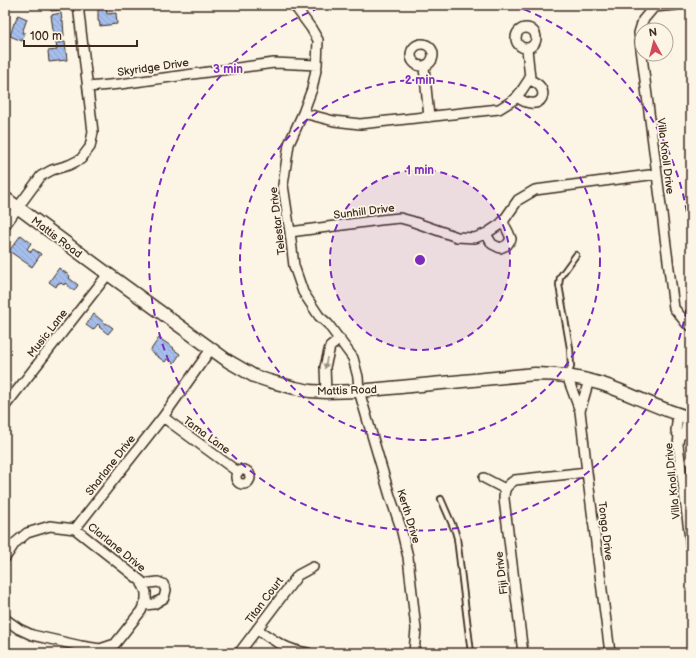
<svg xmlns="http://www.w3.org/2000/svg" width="696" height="658" viewBox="0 0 696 658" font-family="'Balsamiq Sans',sans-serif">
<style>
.building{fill:url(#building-back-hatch);stroke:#3b2a1e}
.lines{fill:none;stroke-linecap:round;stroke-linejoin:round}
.lane-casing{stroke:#3b2a1e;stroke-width:8}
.street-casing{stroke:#3b2a1e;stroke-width:12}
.secondary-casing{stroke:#3b2a1e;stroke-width:15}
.lane{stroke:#fcf5e5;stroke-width:4.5}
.street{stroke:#fcf5e5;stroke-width:9}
.secondary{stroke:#fcf5e5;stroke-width:12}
.oneway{fill:#9c9082}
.ring{fill:none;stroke:#7b2cbf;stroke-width:2;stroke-dasharray:7 5}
.labels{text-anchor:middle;stroke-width:3.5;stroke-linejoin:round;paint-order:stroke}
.street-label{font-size:11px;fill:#3b2a1e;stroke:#fcf5e5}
.centre{fill:#7b2cbf;stroke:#fcf5e5;stroke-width:2}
.ring-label{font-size:12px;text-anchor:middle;font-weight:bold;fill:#7b2cbf;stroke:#fcf5e5;stroke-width:3.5;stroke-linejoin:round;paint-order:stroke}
</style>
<defs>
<pattern id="building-back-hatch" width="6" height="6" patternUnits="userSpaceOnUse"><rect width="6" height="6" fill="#a5beec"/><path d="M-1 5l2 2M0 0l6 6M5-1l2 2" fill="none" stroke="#8fa3ca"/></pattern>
</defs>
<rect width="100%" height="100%" fill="#fcf5e5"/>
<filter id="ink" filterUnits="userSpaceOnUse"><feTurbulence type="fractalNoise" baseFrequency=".025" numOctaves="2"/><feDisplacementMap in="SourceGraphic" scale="8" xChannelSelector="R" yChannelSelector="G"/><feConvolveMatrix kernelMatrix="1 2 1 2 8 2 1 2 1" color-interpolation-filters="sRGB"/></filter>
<g filter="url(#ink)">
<path class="building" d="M50,5H60L61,10L51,11Z
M106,8L107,14L116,13L117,24L100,26L99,21H98V9Z
M61,13L62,21H63L64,36L54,37L51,15Z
M18,15L27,19L22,33H25L22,41L10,36L14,23H15Z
M65,42L67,60L49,62L48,51L57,50L56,43Z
M21,235L31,243L27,249L31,252L33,249L41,254L32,267L9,251Z
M59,268L70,276L69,278L78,285L74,291L65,283L64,285L61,283L60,284L58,283L56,287L49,282Z
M94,314L106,324V323L113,328L108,334L99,327L100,326L98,324L93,330L86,325Z
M159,338L174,348L173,349L180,354L174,363L167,359L165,362L150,351Z"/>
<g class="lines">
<g class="lane-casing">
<path id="lane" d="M567,376L571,367L570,348L559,285L560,277L576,255
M441,499L455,531L457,538L471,653"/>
</g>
<g class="street-casing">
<path id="street" d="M292,5L297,9L311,28L318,40L317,65L312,89L303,113L289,144L283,185L290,232L294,266L303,292L319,316L328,324L353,358L358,377L359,391L390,496L401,528L408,557L416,629L414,653
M676,5L654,7L643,20L639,33L674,308L686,323L691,326
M516 38a10 10 0 1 1 20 0a10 10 0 1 1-20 0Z
M411 55a11 11 0 1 1 22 0a11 11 0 1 1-22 0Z
M424,67L429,117
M88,87L120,84L274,63L317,65
M517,97C542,116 554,87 529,80
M303,113L334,121L360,124L499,109L515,99L522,90L530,78L527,49
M5,225L41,176L52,170L69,165L81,159L90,147L93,132L78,5
M290,232L380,220L400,218L411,221L457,237L475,238L487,233L502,223L518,200L535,190L657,174
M486,234L492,244L500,248L507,245L511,239C509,233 507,228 502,222
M567,376L580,411L587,472L610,653
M326,392L325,367L330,347L340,339
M5,406L108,274
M580,411L589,380
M678,414L676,431L679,436L678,445L691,547
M163,417L238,472
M679,436L685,433L688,418
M236 477a7 7 0 1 1 14 0a7 7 0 1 1-14 0Z
M484,478L505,489
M5,558L15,543L27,533L50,526L75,529L163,417L211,349
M142,584L158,582L163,584L166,590L164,598L154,604L144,605
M5,619L19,629L32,635L81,646L100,649L115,644L141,611L146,600V592L141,581L75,529
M257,629C274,641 287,650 308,653
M239,653L298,575L313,567
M523,653L504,499C504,489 506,486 515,480L587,472"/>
</g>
<g class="secondary-casing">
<path id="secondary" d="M5,198L108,274L228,361L254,376L269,381L295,388L310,391L326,392L359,391L535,374C558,374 580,377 602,384C632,394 660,410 691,418"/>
</g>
<use href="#lane" class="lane"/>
<use href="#street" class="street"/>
<use href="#secondary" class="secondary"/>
</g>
<defs><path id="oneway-solid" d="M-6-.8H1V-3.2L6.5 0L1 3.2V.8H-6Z"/></defs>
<use class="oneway" href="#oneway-solid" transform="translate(326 363) rotate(100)"/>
</g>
<circle cx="420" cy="260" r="90" fill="#7b2cbf" fill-opacity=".12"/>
<g class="ring">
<circle cx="420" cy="260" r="90"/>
<circle cx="420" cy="260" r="180"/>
<path d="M691 262A271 271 0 1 1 327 5M513 5A271 271 0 0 1 691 258"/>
</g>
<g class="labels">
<g class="street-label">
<text transform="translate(153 67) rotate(-8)" y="4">Skyridge Drive</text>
<text transform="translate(666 156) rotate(83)" y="4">Villa Knoll Drive</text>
<text transform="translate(364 211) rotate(-7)" y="4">Sunhill Drive</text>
<text transform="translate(277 221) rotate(-97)" y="4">Telestar Drive</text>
<text transform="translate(57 237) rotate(37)" y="4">Mattis Road</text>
<text transform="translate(47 333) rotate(-52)" y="4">Music Lane</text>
<text transform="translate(347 390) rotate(-2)" y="4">Mattis Road</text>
<text transform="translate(207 435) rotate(36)" y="4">Tama Lane</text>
<text transform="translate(110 465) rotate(-52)" y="4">Sharlane Drive</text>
<text transform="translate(672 481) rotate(-96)" y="4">Villa Knoll Drive</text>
<text transform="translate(409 516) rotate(73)" y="4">Kerth Drive</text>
<text transform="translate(606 531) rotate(83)" y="4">Tonga Drive</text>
<text transform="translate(117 547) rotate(39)" y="4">Clarlane Drive</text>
<text transform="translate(501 573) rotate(-97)" y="4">Fiji Drive</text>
<text transform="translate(264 600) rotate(-53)" y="4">Titan Court</text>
</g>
</g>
<circle cx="420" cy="260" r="6" class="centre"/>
<g class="ring-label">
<text x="228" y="73">3 min</text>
<text x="420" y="84">2 min</text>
<text x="420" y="174">1 min</text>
</g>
<rect width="696" height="658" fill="none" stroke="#fcf5e5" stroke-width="20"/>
<rect x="10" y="10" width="676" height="638" fill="none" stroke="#3b2a1e" stroke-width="1.5" filter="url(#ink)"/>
<g transform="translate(654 42) rotate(353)"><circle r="19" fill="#fcf5e5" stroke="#afa495"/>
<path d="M0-3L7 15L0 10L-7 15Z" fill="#d1495b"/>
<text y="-6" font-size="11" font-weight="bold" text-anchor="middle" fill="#3b2a1e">N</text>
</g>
<path d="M24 40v6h113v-6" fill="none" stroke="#3b2a1e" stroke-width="2"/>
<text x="30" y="40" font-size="12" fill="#3b2a1e" stroke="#fcf5e5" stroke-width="3" paint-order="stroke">100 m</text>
</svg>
